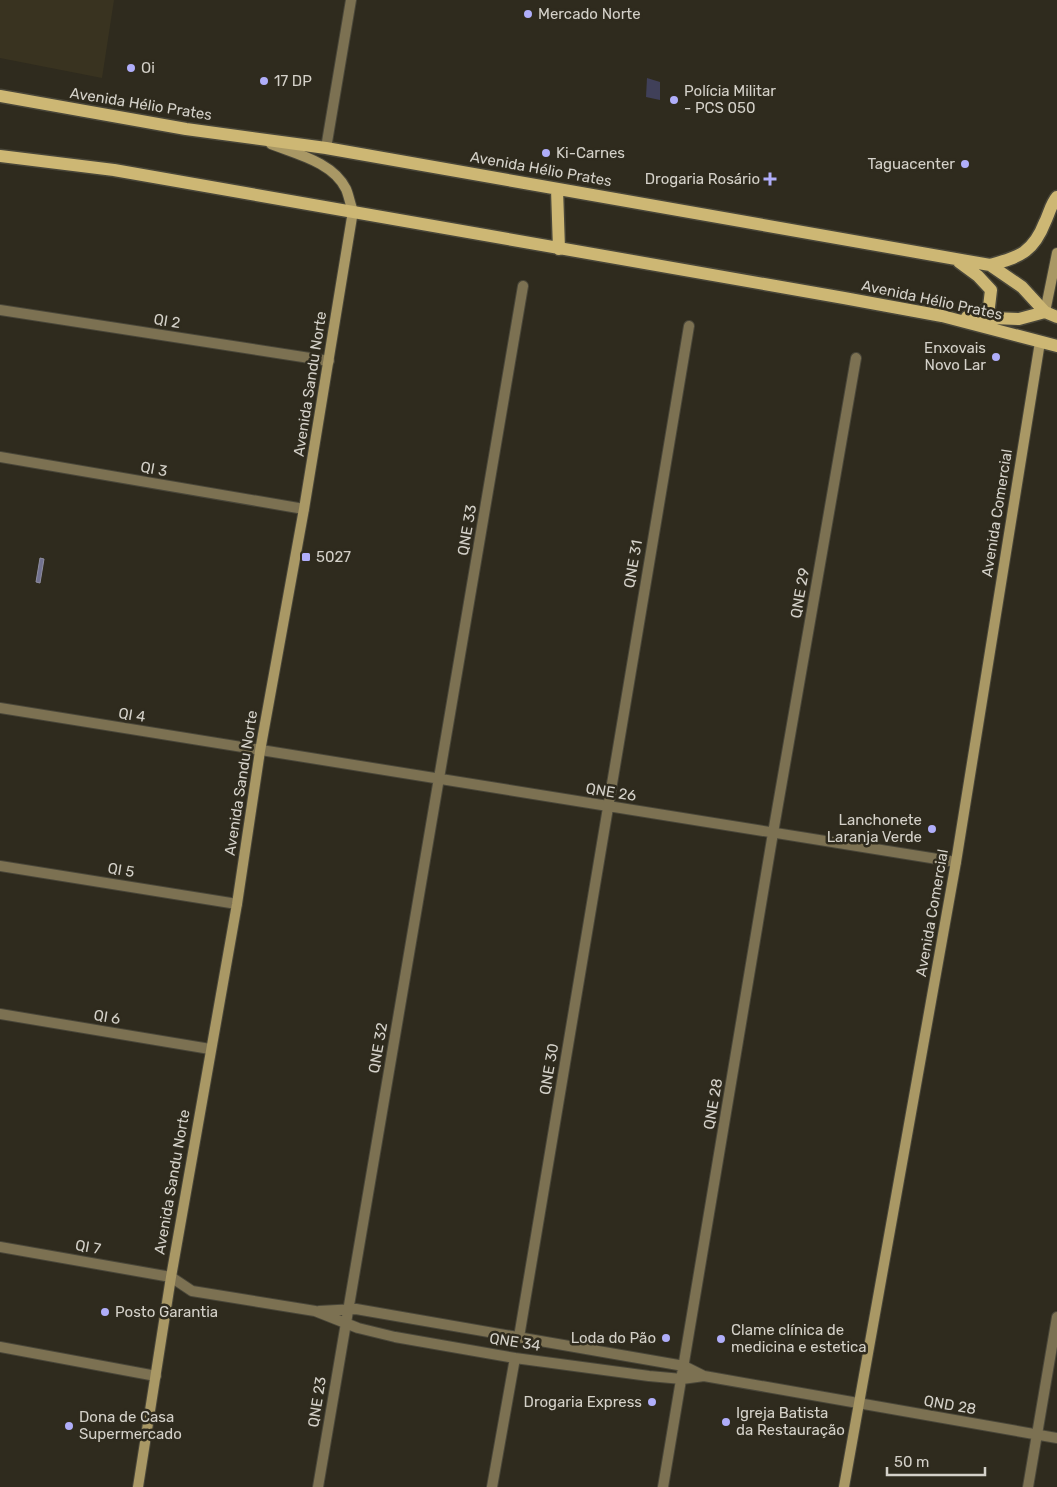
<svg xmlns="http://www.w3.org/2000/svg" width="1057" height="1487" viewBox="0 0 1057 1487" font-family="Rubik,sans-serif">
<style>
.built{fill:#393320}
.green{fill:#404059}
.water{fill:#727290;stroke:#8f8ea1}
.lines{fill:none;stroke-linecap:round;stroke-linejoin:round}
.minor-casing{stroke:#494639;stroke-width:12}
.secondary-casing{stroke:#494639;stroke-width:12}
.primary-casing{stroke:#494639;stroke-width:15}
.minor{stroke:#7c7152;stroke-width:10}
.secondary{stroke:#a99865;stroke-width:10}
.primary{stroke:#cdb774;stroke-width:12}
.poi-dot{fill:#b0aefa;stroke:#2f2b1e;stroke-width:2}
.labels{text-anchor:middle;stroke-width:5;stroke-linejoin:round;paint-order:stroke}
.poi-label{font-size:15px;fill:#d4d1c9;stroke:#2f2b1e;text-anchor:start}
.street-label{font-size:15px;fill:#d4d1c9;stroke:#2f2b1e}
</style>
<rect width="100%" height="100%" fill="#2f2b1e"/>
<path class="built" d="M0,0H114L102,78L0,58Z"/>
<path class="green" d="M647,78L660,82V100L646,97Z"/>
<path class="water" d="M40,558L44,559L40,583L36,582Z"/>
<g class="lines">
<g class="minor-casing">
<path id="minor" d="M326,148L351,0
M0,310L329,361
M0,457L304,509
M0,708L956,862
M0,866L237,904
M0,1014L210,1049
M0,1247L171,1277L192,1291L315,1311L358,1328L395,1337L515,1358L649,1376L682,1379L704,1376L1057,1438
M319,1311L356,1309L684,1366L704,1376
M519,1337L689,326
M0,1347L156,1376
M318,1487L523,286
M492,1487L515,1358
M663,1487L773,833L856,358
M1028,1487L1057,1317"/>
</g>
<g class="secondary-casing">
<path id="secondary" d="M1045,312L1057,253
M138,1487L171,1277L237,904L260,751L304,509L353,211C350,204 349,196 346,189C333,162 296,154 271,144
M844,1487L956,862L1040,342"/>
</g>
<g class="primary-casing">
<path id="primary" d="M0,96L186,129L326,148L990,265L1022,287L1045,312L1057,317
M0,156L114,170L844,298L942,316L1057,346
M557,189L559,249
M959,262L978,276L991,290L989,307L977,317
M990,265C1019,257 1033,253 1045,222C1049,214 1051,204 1057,197
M967,317L1019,319L1045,312"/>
</g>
<use href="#minor" class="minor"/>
<use href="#secondary" class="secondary"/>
<use href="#primary" class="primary"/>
</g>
<g class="poi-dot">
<circle cx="528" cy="14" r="5"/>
<circle cx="131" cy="68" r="5"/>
<circle cx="264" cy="81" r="5"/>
<circle cx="674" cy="100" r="5"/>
<circle cx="546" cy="153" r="5"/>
<circle cx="965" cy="164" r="5"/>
<path d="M767.5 171.5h5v5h5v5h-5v5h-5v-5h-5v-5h5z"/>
<circle cx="996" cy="357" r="5"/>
<rect x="301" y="552" width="10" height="10" rx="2.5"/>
<circle cx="932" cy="829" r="5"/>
<circle cx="105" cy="1312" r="5"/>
<circle cx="666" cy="1338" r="5"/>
<circle cx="721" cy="1339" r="5"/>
<circle cx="652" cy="1402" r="5"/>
<circle cx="726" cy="1422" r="5"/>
<circle cx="69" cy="1426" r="5"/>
</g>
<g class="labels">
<g class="poi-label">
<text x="538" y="19">Mercado Norte</text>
<text x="141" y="73">Oi</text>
<text x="274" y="86">17 DP</text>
<text x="684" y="96">Polícia Militar<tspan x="684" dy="17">- PCS 050</tspan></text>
<text x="556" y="158">Ki-Carnes</text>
<text x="955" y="169" text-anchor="end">Taguacenter</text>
<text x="760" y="184" text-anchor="end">Drogaria Rosário</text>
<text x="986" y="353" text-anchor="end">Enxovais<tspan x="986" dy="17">Novo Lar</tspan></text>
<text x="316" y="562">5027</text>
<text x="922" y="825" text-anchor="end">Lanchonete<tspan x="922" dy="17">Laranja Verde</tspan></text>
<text x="115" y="1317">Posto Garantia</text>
<text x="731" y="1335">Clame clínica de<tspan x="731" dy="17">medicina e estetica</tspan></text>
<text x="656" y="1343" text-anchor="end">Loda do Pão</text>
<text x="642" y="1407" text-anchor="end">Drogaria Express</text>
<text x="736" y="1418">Igreja Batista<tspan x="736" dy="17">da Restauração</tspan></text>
<text x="79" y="1422">Dona de Casa<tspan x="79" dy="17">Supermercado</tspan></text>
</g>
<g class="street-label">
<text transform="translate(141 104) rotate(9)" y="5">Avenida Hélio Prates</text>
<text transform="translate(541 169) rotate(10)" y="5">Avenida Hélio Prates</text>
<text transform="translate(932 300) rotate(12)" y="5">Avenida Hélio Prates</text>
<text transform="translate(167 321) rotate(9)" y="5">QI 2</text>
<text transform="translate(310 384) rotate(-81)" y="5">Avenida Sandu Norte</text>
<text transform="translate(154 469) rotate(10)" y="5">QI 3</text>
<text transform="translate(997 513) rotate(-81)" y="5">Avenida Comercial</text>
<text transform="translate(467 530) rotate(-80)" y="5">QNE 33</text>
<text transform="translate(633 564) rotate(-80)" y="5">QNE 31</text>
<text transform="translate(800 593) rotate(-80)" y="5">QNE 29</text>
<text transform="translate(132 715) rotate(9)" y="5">QI 4</text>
<text transform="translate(241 783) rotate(-81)" y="5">Avenida Sandu Norte</text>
<text transform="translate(611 792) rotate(9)" y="5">QNE 26</text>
<text transform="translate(121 870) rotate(9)" y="5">QI 5</text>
<text transform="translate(932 913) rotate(-80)" y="5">Avenida Comercial</text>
<text transform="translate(107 1017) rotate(9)" y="5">QI 6</text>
<text transform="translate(378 1048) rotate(-80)" y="5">QNE 32</text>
<text transform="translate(549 1069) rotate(-80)" y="5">QNE 30</text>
<text transform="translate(713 1104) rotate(-80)" y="5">QNE 28</text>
<text transform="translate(172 1182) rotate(-80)" y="5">Avenida Sandu Norte</text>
<text transform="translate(88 1247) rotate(10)" y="5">QI 7</text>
<text transform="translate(515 1342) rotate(9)" y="5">QNE 34</text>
<text transform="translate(317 1402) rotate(-81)" y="5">QNE 23</text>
<text transform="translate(950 1405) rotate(10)" y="5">QND 28</text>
</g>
</g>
<path d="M887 1467v8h98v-8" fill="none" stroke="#d4d1c9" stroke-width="2.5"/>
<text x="894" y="1467" font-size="15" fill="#d4d1c9" stroke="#2f2b1e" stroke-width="4" paint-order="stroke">50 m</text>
</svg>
